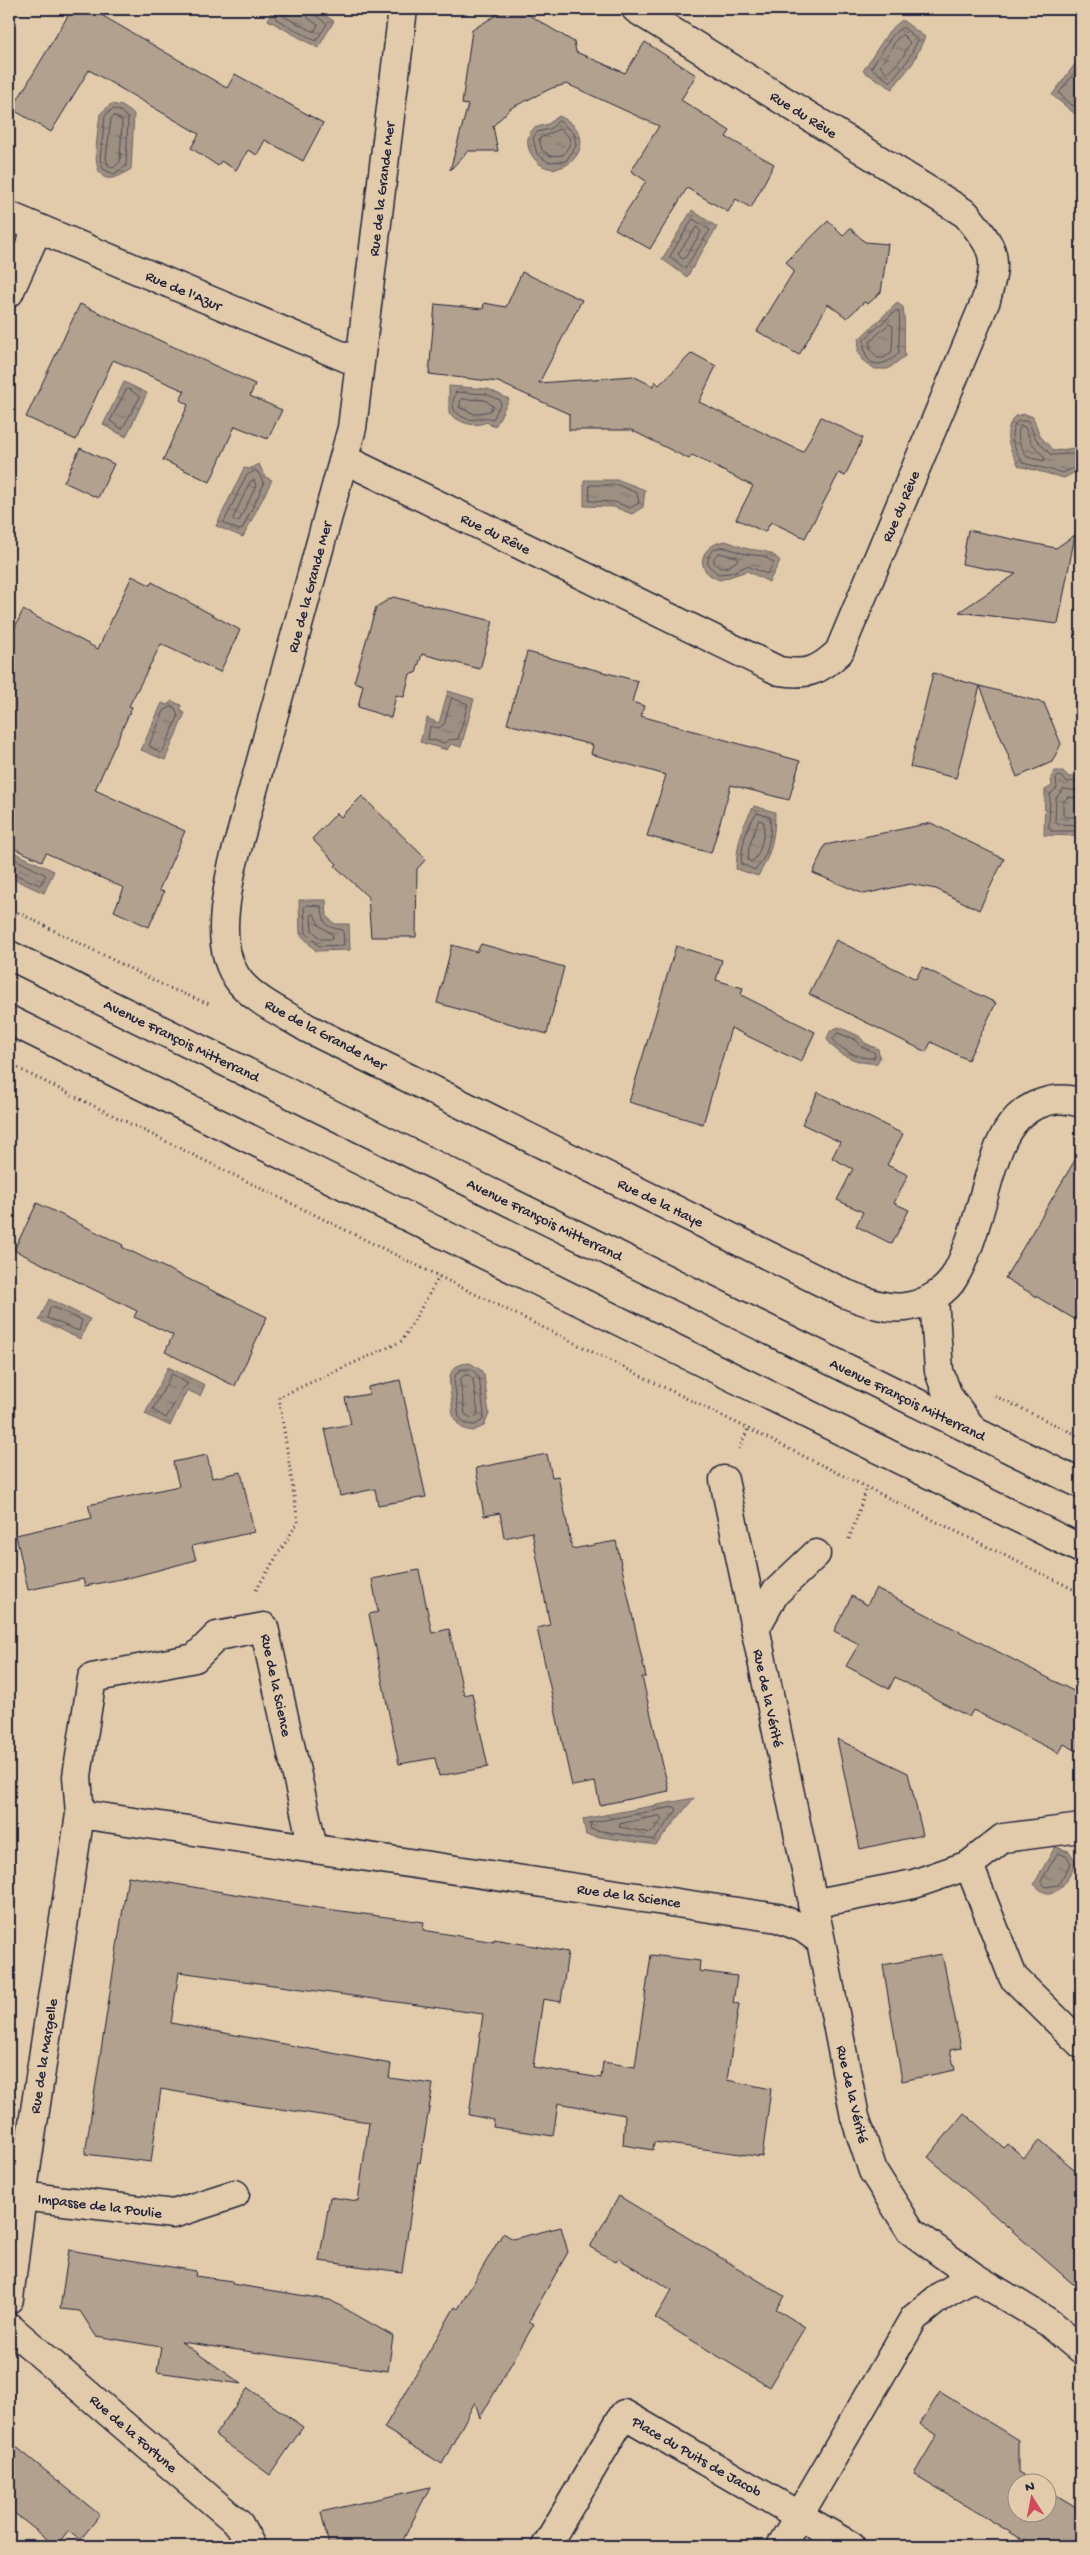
<svg xmlns="http://www.w3.org/2000/svg" width="1090" height="2555" viewBox="0 0 1090 2555" font-family="'Gochi Hand',sans-serif">
<style>
.water{fill:url(#water-ripples);stroke:#6c6366}
.lines{fill:none;stroke-linecap:round;stroke-linejoin:round}
.shore{stroke:#534e57;stroke-width:1}
.building{fill:#b2a18f;stroke:#22223b}
.street-casing{stroke:#22223b;stroke-width:31}
.secondary-casing{stroke:#22223b;stroke-width:31}
.path{stroke:#22223b;stroke-width:3;stroke-dasharray:1 4;stroke-linecap:butt}
.street{stroke:#e1cbaa;stroke-width:28}
.secondary{stroke:#e1cbaa;stroke-width:28}
.labels{text-anchor:middle;stroke-width:4;stroke-linejoin:round;paint-order:stroke}
.street-label{font-size:15px;fill:#22223b;stroke:#e1cbaa}
</style>
<defs>
<pattern id="water-ripples" width="26" height="14" patternUnits="userSpaceOnUse" patternTransform="scale(1.25)"><rect width="26" height="14" fill="#9d8f82"/><path d="M2 4q2-2 4 0t4 0M15 11q2-2 4 0t4 0" fill="none" stroke="#80746c"/></pattern>
</defs>
<rect width="100%" height="100%" fill="#e1cbaa"/>
<filter id="ink" filterUnits="userSpaceOnUse"><feTurbulence type="fractalNoise" baseFrequency=".02" numOctaves="2"/><feDisplacementMap in="SourceGraphic" scale="10" xChannelSelector="R" yChannelSelector="G"/><feConvolveMatrix kernelMatrix="1 2 1 2 8 2 1 2 1" color-interpolation-filters="sRGB"/></filter>
<g filter="url(#ink)">
<path class="water" d="M267,9H314L334,21L318,48L268,20L271,13Z
M902,20L925,37L913,63L892,89L863,71L889,31Z
M1081,56V107L1075,114L1052,95Z
M111,104L122,106L134,114L131,169C84,202 97,139 100,114Z
M559,116C613,139 553,197 530,152C526,143 527,135 534,128L548,124Z
M692,210L717,227L687,277L662,259Z
M897,303L903,307C906,324 903,339 905,356L888,369H875L862,360L858,351L859,339Z
M124,382L147,393L126,437L103,425Z
M449,386L488,389L509,399L496,425L492,426L487,422C472,428 462,423 449,414Z
M1025,414L1033,417L1040,436L1054,451L1074,448L1081,453V469L1064,478L1019,466C1010,449 1001,434 1015,416Z
M259,464L265,477L272,480L243,537L216,526L244,468L249,469Z
M584,480H619L645,490L643,507L632,514L614,507L584,506Z
M725,541C733,543 740,547 748,549C761,551 771,550 780,561L769,582L747,571L720,580C693,572 699,545 725,541Z
M448,691L474,699L461,747L451,744L447,750L420,742L427,718L439,723Z
M172,701L181,705V711L185,713L165,760L141,750L162,703L167,705Z
M1055,771H1063L1069,777L1077,776L1081,783L1080,836L1044,835L1045,790L1052,786L1051,777Z
M754,806L775,812C775,837 771,855 758,876L736,869C737,845 741,827 754,806Z
M9,850L54,871L44,893L9,877Z
M299,900H326L327,917L335,924H349L350,950L316,951L300,934Z
M839,1027L859,1036L865,1043L878,1049L880,1058L877,1063C861,1065 833,1054 827,1038L831,1030Z
M49,1299L90,1319L80,1339L39,1320Z
M470,1363L481,1370L484,1375L489,1414L484,1426L473,1431C465,1430 460,1428 456,1421C452,1416 452,1408 452,1402C449,1383 444,1364 470,1363Z
M168,1367L205,1385L200,1396L187,1390L170,1426L145,1414Z
M694,1798L656,1845L586,1835L583,1819Z
M1055,1847L1069,1851L1077,1863C1067,1879 1055,1908 1034,1884Z"/>
<g class="lines">
<path class="shore" d="M273,9L276,19L316,41L327,24L314,14L312,9
M281,9L283,16L314,32L318,25L308,18L306,9
M901,28H904L918,40L908,60L890,82L871,68L893,35Z
M903,35L910,42L903,57L888,73L880,66L897,39Z
M1081,64L1059,93L1073,106L1081,104
M113,109L120,111L128,118L126,166L114,174L103,169L100,159L105,116Z
M115,116L122,121L120,162L113,168L108,165L106,158L111,119Z
M559,121L574,133L576,146L566,161L548,162L537,154L533,138L537,132L550,129Z
M560,129L569,137L570,144L563,155L550,156L542,150L539,139Z
M693,219L710,230L685,268L670,257Z
M697,227L701,232L685,258L682,259L678,254Z
M896,311L899,312C901,326 898,339 899,353C882,370 862,368 864,340Z
M889,324L893,326L892,351L884,358H878L870,349V342Z
M129,389L140,397L122,429L110,421L126,390Z
M456,392L486,394L500,400L501,403L493,419C478,414 472,428 454,410L453,403Z
M461,399L485,400L493,406L490,411L475,414L460,408Z
M1021,426L1025,427L1031,442L1045,458L1044,461L1027,457C1022,447 1014,436 1021,426Z
M1081,457L1072,454L1051,455L1036,439L1028,421H1018C1006,434 1015,450 1023,463L1063,473L1081,465
M255,471L258,472L264,484L242,529L239,530L225,524L224,522L246,476Z
M254,480L256,486L239,521H234L233,518L250,482Z
M590,485H618L637,493L639,503L630,508L615,502L590,501Z
M724,547L745,554L764,556L774,563L767,574L747,566L730,573L718,574L708,565C707,553 712,548 724,547Z
M719,553L737,557L738,560L728,567L720,568L714,563V558Z
M452,698L468,704L458,739L449,740L444,743L428,739L430,726L439,728L444,724Z
M172,707L175,708L178,717L163,751L160,753L149,745L164,711Z
M1081,784L1074,781L1067,782L1060,776L1056,777L1057,788L1050,794L1049,828L1051,831H1081
M1081,791L1063,789L1056,798L1055,822L1057,824L1081,825
M1081,798L1068,797L1063,802V815L1065,817H1081
M757,813L770,817C772,834 768,858 755,870L741,864C742,846 745,827 757,813Z
M759,820L764,822C764,834 762,855 751,862L748,860L749,847Z
M9,856L46,875L40,885L9,872
M307,905L321,906C326,924 321,926 343,930L344,945L319,946L306,933L304,908Z
M314,914L319,925L333,935L332,939H321L312,930L311,916Z
M838,1033L856,1040L862,1047L874,1052L875,1057C866,1062 837,1049 833,1039Z
M53,1307L82,1320L79,1331L47,1318L50,1308Z
M463,1369H472L479,1377L484,1414L483,1420L475,1425L466,1424L459,1417L454,1380L456,1374Z
M172,1374L188,1384L183,1388L166,1418L153,1410Z
M465,1375H469L473,1379L478,1414L473,1419L465,1414L460,1380Z
M675,1807L677,1810L654,1840L590,1829L591,1823Z
M660,1816L662,1820L651,1833L619,1827L620,1824Z
M1058,1853L1066,1856L1071,1863L1058,1885L1046,1887L1041,1882Z"/>
</g>
<path class="building" d="M72,9H91L227,88L235,74L323,123L303,161L265,140L257,155L248,150L236,170L221,161L218,166L191,148L199,134L89,70L51,132L12,109Z
M506,9H519L574,42L576,52L625,73L645,42L696,75L681,100L730,131L726,137L774,164L751,208L736,199L728,212L687,188L650,249L615,229L646,181L631,171L659,126L567,84L552,88L511,108L493,126L498,151H468L450,170L468,105L462,104L472,30Z
M828,221L843,236L850,228L865,242L888,244L881,292L868,304L864,302L847,318L828,304L799,355L757,331L794,271L786,262Z
M522,272L582,300L539,383L633,376L653,386L655,381L659,385L692,353L716,366L699,402L803,452L821,417L863,438L845,476L839,473L805,538L771,522L765,532L736,519L753,486L692,455L689,459L631,430H569V414L498,382L429,374L435,304L483,309L484,303L506,307Z
M80,304L255,384L250,396L282,410L268,439L235,426L210,482L163,460L188,405L180,400L185,391L113,360L76,440L26,417Z
M80,448L114,464L98,498L64,482Z
M968,530L1056,548L1075,535L1058,624L959,612L1016,574L962,564Z
M132,576L150,585L152,582L240,630L220,672L161,644L129,706L132,707L95,790L185,831L159,890L164,892L149,927L114,911L124,888L46,853L42,861L9,846V640L23,610L98,649Z
M393,597L493,621L480,669L422,654L416,673L410,674L404,697L396,695L391,718L358,707L363,685L354,682L376,607Z
M527,652L638,681L632,702L644,706L641,716L800,761L789,800L731,785L711,853L647,836L666,775L591,754L593,745L507,724Z
M933,673L980,686L956,778L910,767Z
M980,686L1044,703L1061,744L1052,762L1017,777Z
M362,796L426,859L417,869L416,937H371L368,897L335,866L337,864L312,839L337,813L341,817Z
M931,823L1004,859L979,910L936,889L910,884L864,894L813,873L825,845Z
M836,940L916,979L922,967L996,1003L968,1060L931,1042L926,1052L809,994Z
M481,944L564,967L547,1034L437,1003L452,945L477,952Z
M676,946L722,960L716,980L743,988L741,995L815,1032L801,1062L731,1028L703,1124L629,1102Z
M818,1092L903,1134L887,1165L908,1175L894,1203L909,1210L892,1244L856,1226L863,1212L837,1200L853,1169L832,1158L840,1142L802,1124Z
M1081,1150V1323L1005,1278Z
M37,1203L123,1245L122,1247L267,1317L235,1386L165,1352L173,1335L134,1317L137,1311L14,1250Z
M400,1380L426,1497L378,1505L375,1489L340,1496L325,1429L351,1424L345,1398L369,1394L368,1387Z
M547,1454L552,1477L558,1476L572,1549L616,1541L646,1677H642L669,1791L600,1805L595,1782L572,1786L537,1628L550,1625L532,1532L504,1538L500,1513L484,1516L476,1468Z
M207,1455L212,1478L241,1472L254,1532L192,1546L196,1560L136,1576L85,1586L83,1579L28,1590L16,1535L92,1518L88,1505L179,1486L173,1462Z
M419,1570L432,1633L449,1629L464,1695L472,1693L488,1767L439,1776L435,1758L399,1764L369,1614L378,1612L372,1579Z
M876,1588L1081,1695V1753L1064,1744L1059,1753L973,1710L969,1717L895,1677L889,1689L846,1666L859,1644L834,1631L852,1596L867,1605Z
M837,1739L908,1773L923,1835L860,1849Z
M128,1876L311,1907L424,1922L423,1930L494,1942V1939L568,1952L561,2002L543,1999L533,2067L601,2078L603,2062L635,2067L651,1955L700,1961L699,1971L737,1976L733,2003L739,2004L727,2080L771,2089L762,2157L654,2142L653,2150L623,2145L625,2115L558,2103L553,2136L493,2127L494,2120L469,2115L483,2014L179,1972L171,2023L391,2064L389,2078L433,2084L420,2163L418,2162L402,2272L319,2261L330,2197L358,2201L369,2122L246,2104L161,2089L151,2162L85,2154Z
M942,1954L961,2048L950,2050L955,2070L902,2081L883,1965Z
M964,2113L1004,2148L1008,2144L1024,2158L1040,2140L1081,2175V2291L928,2157Z
M619,2196L784,2296L776,2309L805,2327L769,2387L655,2318L672,2290L619,2259L616,2262L590,2247Z
M561,2227L568,2252L529,2321L534,2324L480,2418L475,2402L442,2464L384,2428L455,2307L458,2309L503,2233L513,2239Z
M69,2250L196,2271L195,2276L232,2281V2284L330,2300L393,2336L388,2371L181,2342L242,2384L157,2372L161,2347L96,2336L80,2311L60,2309Z
M248,2388L303,2427L270,2475L215,2435Z
M940,2392L1018,2440V2473L1034,2482H1018V2512H1048V2490L1081,2510V2546H1033L914,2474L937,2435L920,2424Z
M9,2441L100,2515L80,2540L68,2531L56,2546L9,2509Z
M430,2487L400,2546H329L321,2512Z"/>
<g class="lines">
<g class="street-casing">
<path id="street" d="M403,9L352,428L232,867C225,902 215,951 240,982C257,1002 285,1014 307,1028L846,1294C865,1301 885,1310 905,1307C922,1305 941,1295 951,1282C970,1254 982,1200 992,1167C1000,1143 1009,1118 1034,1106C1050,1099 1064,1097 1081,1103
M9,216L359,363
M9,293L38,228
M344,459L779,671C807,675 818,672 839,652L986,300C999,255 995,250 966,214L636,9
M934,1297L939,1371L948,1396L974,1431
M724,1480L821,1941L855,2117L873,2171L911,2231L974,2277L941,2296L914,2318L781,2546
M755,1629L775,1593L816,1554
M80,1814L778,1918L803,1928L821,1941
M969,1865L1013,1977L1081,2044
M812,1904L914,1884L969,1865L1003,1838L1081,1828
M22,2196L173,2214L235,2194
M974,2277L1048,2322L1081,2350
M9,2299L22,2196L80,1814L77,1776L92,1678L195,1658L217,1636L264,1627L313,1848
M9,2327L239,2524L251,2546
M546,2546L624,2414L851,2546"/>
</g>
<g class="secondary-casing">
<path id="secondary" d="M9,955L1081,1484
M9,1020L1081,1549"/>
</g>
<path class="path" d="M9,908L167,987L209,1004
M9,1064L1081,1593
M995,1396L1081,1437
M739,1449L748,1429
M849,1539L867,1488
M256,1590L298,1522L279,1397L402,1341L439,1277"/>
<use href="#street" class="street"/>
<use href="#secondary" class="secondary"/>
</g>
</g>
<g class="labels">
<g class="street-label">
<text transform="translate(804 114) rotate(32)" y="5">Rue du Rêve</text>
<text transform="translate(381 189) rotate(-83)" y="5">Rue de la Grande Mer</text>
<text transform="translate(184 290) rotate(23)" y="5">Rue de l'Azur</text>
<text transform="translate(900 506) rotate(-67)" y="5">Rue du Rêve</text>
<text transform="translate(496 533) rotate(26)" y="5">Rue du Rêve</text>
<text transform="translate(309 587) rotate(-75)" y="5">Rue de la Grande Mer</text>
<text transform="translate(326 1034) rotate(28)" y="5">Rue de la Grande Mer</text>
<text transform="translate(182 1040) rotate(26)" y="5">Avenue François Mitterrand</text>
<text transform="translate(661 1202) rotate(26)" y="5">Rue de la Haye</text>
<text transform="translate(545 1219) rotate(26)" y="5">Avenue François Mitterrand</text>
<text transform="translate(908 1399) rotate(26)" y="5">Avenue François Mitterrand</text>
<text transform="translate(277 1685) rotate(78)" y="5">Rue de la Science</text>
<text transform="translate(769 1698) rotate(78)" y="5">Rue de la Vérité</text>
<text transform="translate(629 1895) rotate(8)" y="5">Rue de la Science</text>
<text transform="translate(43 2056) rotate(-81)" y="5">Rue de la Margelle</text>
<text transform="translate(853 2094) rotate(77)" y="5">Rue de la Vérité</text>
<text transform="translate(100 2205) rotate(7)" y="5">Impasse de la Poulie</text>
<text transform="translate(134 2433) rotate(41)" y="5">Rue de la Fortune</text>
<text transform="translate(697 2456) rotate(30)" y="5">Place du Puits de Jacob</text>
</g>
</g>
<rect width="1090" height="2555" fill="none" stroke="#e1cbaa" stroke-width="30"/>
<rect x="15" y="15" width="1060" height="2525" fill="none" stroke="#22223b" stroke-width="2" filter="url(#ink)"/>
<g transform="translate(1032 2498) rotate(349)"><circle r="24" fill="#e1cbaa" stroke="#95877e"/>
<path d="M0-4L9 19L0 12L-9 19Z" fill="#d1495b"/>
<text y="-8" font-size="14" font-weight="bold" text-anchor="middle" fill="#22223b">N</text>
</g>
</svg>
